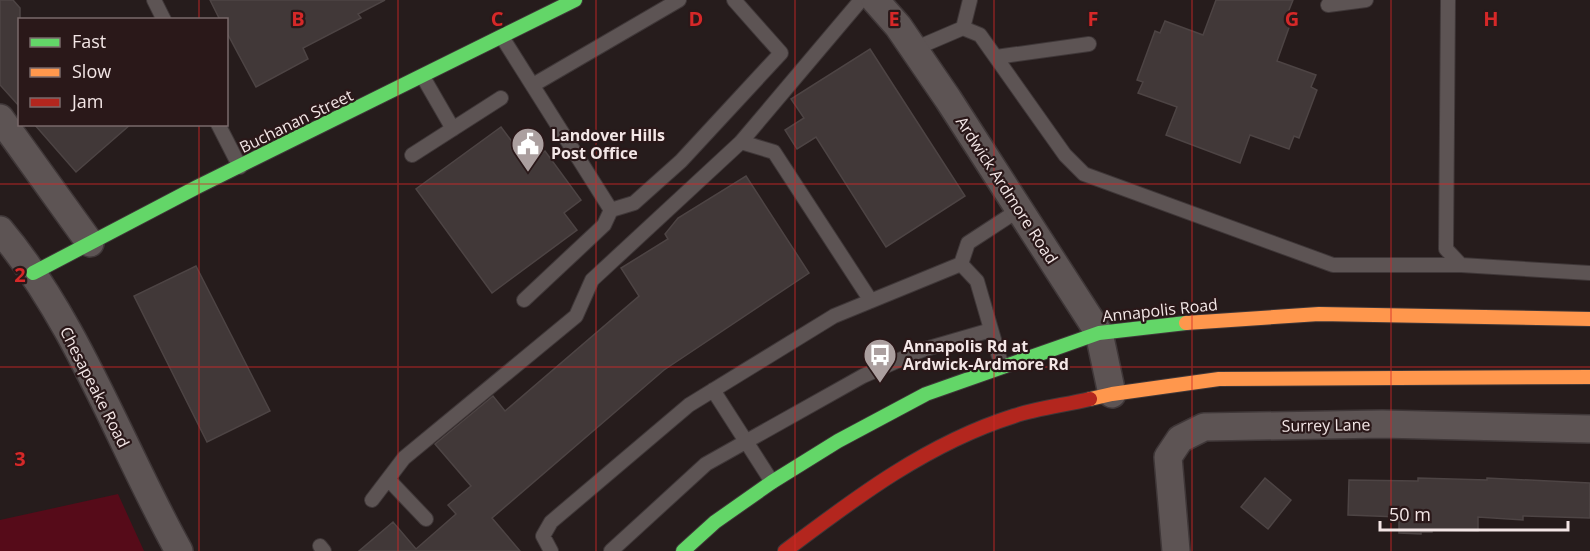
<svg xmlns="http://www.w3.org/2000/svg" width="1590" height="551" viewBox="0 0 1590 551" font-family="'Open Sans',sans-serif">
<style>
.green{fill:#560b19}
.building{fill:#413838;stroke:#4d4444;stroke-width:1.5}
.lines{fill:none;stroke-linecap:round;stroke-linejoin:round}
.lane-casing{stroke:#3f3738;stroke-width:16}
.street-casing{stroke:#3f3738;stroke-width:30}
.fast-casing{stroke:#3f3738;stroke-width:16}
.slow-casing{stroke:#3f3738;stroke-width:16}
.jam-casing{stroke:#3f3738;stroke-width:16}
.lane{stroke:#5d5454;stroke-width:14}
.street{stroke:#5d5454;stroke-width:27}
.fast{stroke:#63d668;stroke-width:14}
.slow{stroke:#ff974d;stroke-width:14}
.jam{stroke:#b3261e;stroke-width:14}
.grid{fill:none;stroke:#d62828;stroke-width:1.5;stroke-opacity:0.55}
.labels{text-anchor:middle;stroke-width:4.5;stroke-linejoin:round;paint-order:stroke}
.street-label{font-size:16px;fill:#f3e6e6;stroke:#2a1819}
.poi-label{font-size:16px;font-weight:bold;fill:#f3e6e6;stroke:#2a1819;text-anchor:start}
.grid-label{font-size:20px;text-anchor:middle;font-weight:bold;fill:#d62828;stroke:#2a1819;stroke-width:4.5;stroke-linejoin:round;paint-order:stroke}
</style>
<rect width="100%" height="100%" fill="#261c1c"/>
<path class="green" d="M118,494L144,551H0V520Z"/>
<path class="building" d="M0,0H13L20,8V107L0,85Z
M210,0H385L358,14L361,18L303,48L308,59L256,87L226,31V20H220Z
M1216,0H1293L1285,20L1291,22L1277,61L1316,75L1311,87L1317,90L1299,138L1294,136L1289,149L1250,135L1240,163L1166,135L1177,107L1138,93L1143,82L1137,80L1155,31L1160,33L1165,21L1203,35Z
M870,49L965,196L886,247L816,137L797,149L785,130L804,118L791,99Z
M34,124H131L76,172Z
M501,127L528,163L545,151L581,200L564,213L577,230L492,293L416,189Z
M746,176L809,273L664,370L492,518L520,551H359L393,522L416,549L456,514L448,505L471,486L435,444L493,396L505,411L639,296L621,268L668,239L665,234L678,218Z
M196,266L270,411L207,442L134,296Z
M1265,478L1291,500L1268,529L1241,507Z
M1418,478L1487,480V478L1590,483V518L1523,516V520L1478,517V531L1432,530V532H1421V534L1399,533V517L1348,515L1349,480L1418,481Z"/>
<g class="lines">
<g class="lane-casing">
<path id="lane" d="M154,0L164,20
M1448,0L1446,249L1461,265L1590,273
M1328,5L1366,0
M963,28L970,0
M502,37L611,210L604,225L524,300
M914,49L963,28L980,35L1065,155L1084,174L1333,265H1461
M996,57L1089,44
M423,77L453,129
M533,85L679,0
M218,124L240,167
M741,142L861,0
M412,155L501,98
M611,210L634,203L681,161L781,53L734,0
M961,264L977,281L1002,367
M713,390L772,482
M388,479L426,519
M372,500L404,458L576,316L592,280L741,142L774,152L871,301
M320,546L324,551
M551,551L543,536L551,522L689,405L834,316L961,264L968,243L1020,209
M611,551L706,464L863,376L922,350L991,330"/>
</g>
<g class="street-casing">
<path id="street" d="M875,0L898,26L948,99L1099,333L1112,394
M0,118L90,243
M0,230C77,321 121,447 179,551
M1176,551L1168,457L1180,439L1204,427L1382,424L1590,429"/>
</g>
<g class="fast-casing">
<path id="fast" d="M33,273L197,187L575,0
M683,551L715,522L772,482L838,441L926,394L1099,333L1186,323"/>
</g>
<g class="slow-casing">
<path id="slow" d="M1186,323L1319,314L1590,319
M1090,399L1112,394L1219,379L1590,377"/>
</g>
<g class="jam-casing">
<path id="jam" d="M785,551C855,498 928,443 1014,416C1038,408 1065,405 1090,399"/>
</g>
<use href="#lane" class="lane"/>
<use href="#street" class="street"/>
<use href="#fast" class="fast"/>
<use href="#slow" class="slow"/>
<use href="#jam" class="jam"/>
</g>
<path class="grid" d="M199,0V20M398,0V551M596,0V551M795,0V551M994,0V551M1192,0V551M1391,0V551M199,124V551M0,184H1590M0,367H1590"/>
<defs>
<g id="civic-pin" transform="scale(1.725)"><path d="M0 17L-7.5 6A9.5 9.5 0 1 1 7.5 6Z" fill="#ab9f9f" stroke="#2a1819"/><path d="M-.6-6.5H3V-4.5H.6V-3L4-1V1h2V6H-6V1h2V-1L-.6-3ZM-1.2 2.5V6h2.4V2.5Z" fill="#fff"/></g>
<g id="bus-pin" transform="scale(1.725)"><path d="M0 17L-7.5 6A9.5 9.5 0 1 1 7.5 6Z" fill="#ab9f9f" stroke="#2a1819"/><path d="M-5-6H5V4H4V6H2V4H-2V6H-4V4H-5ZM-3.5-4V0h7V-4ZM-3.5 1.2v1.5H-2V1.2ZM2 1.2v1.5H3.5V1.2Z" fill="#fff"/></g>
</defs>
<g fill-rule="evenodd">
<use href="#civic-pin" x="528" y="144"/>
<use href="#bus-pin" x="880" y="355"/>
</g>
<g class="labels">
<g class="street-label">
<text transform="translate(296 121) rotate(-26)" y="6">Buchanan Street</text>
<text transform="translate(1007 190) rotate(57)" y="6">Ardwick Ardmore Road</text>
<text transform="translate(1160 310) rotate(-6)" y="6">Annapolis Road</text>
<text transform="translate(95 387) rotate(63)" y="6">Chesapeake Road</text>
<text transform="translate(1326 425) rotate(-1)" y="6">Surrey Lane</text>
</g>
<g class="poi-label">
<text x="551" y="141">Landover Hills<tspan x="551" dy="18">Post Office</tspan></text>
<text x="903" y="352">Annapolis Rd at<tspan x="903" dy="18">Ardwick-Ardmore Rd</tspan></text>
</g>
</g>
<g class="grid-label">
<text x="298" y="26">B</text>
<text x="497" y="26">C</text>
<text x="696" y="26">D</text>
<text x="894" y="26">E</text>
<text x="1093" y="26">F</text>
<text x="1292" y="26">G</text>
<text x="1491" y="26">H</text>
<text x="20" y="282">2</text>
<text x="20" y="466">3</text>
</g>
<rect x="18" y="18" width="210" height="108" fill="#2a1819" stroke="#7a6a6b" stroke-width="1.5"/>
<rect x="30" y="38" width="30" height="9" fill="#63d668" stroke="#7a6a6b" stroke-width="1.5"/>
<text x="72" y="48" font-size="18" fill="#f3e6e6">Fast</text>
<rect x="30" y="68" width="30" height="9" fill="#ff974d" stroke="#7a6a6b" stroke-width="1.5"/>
<text x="72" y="78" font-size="18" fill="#f3e6e6">Slow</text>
<rect x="30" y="98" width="30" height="9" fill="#b3261e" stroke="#7a6a6b" stroke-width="1.5"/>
<text x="72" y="108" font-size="18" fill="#f3e6e6">Jam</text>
<path d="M1380 521v9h188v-9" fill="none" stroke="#f3e6e6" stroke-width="3"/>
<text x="1389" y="521" font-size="18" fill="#f3e6e6" stroke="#2a1819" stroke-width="4.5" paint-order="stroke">50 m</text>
</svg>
